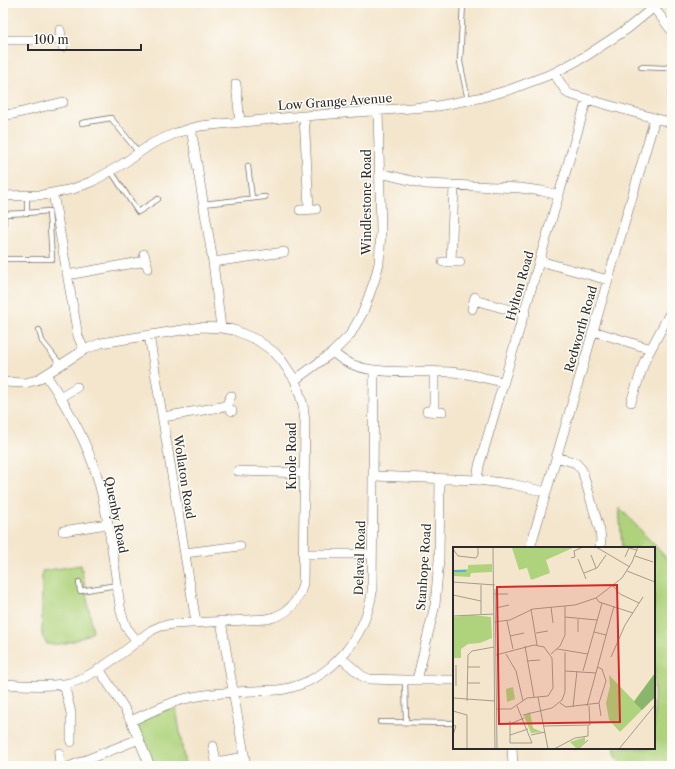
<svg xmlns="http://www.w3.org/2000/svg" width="675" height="769" viewBox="0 0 675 769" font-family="'Libre Caslon Text',serif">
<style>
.green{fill:#afd37c;stroke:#6d7f54}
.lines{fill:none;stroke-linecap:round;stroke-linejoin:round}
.lane-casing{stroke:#716c64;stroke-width:6}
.street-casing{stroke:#716c64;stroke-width:10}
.lane{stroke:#fff;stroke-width:4.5}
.street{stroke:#fff;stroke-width:9}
.labels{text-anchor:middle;stroke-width:3;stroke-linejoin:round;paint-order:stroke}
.street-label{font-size:12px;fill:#2b2b2b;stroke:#fdfcf7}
.inset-river{fill:none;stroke:#5bb0d7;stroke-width:2}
.inset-road{fill:none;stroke:#a49b8c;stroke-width:1}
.view{fill:#d62828;fill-opacity:0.15;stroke:#d62828;stroke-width:2}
.inset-edge{fill:none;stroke:#2b2b2b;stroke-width:2}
</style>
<rect width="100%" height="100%" fill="#fdfcf7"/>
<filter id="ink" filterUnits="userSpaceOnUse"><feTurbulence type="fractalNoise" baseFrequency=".025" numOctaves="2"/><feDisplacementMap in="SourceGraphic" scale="8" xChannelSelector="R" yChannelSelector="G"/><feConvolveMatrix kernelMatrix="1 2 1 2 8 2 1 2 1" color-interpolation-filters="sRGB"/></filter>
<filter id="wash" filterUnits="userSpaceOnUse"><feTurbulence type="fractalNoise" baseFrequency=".012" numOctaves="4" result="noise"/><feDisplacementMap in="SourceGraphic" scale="16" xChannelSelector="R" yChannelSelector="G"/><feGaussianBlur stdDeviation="0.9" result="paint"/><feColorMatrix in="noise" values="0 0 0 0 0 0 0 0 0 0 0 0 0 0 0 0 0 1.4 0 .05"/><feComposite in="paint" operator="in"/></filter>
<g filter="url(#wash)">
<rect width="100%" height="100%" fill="#f4e6cd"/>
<path class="green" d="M619,507L672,564V766H623L616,756L614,748H654V548H622Z
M81,565L93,632C78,640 64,646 47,644L42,636V571Z
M176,706L185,766H153L138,728V722Z"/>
</g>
<g filter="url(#ink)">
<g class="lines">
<g class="lane-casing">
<path id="lane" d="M463,3L460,62L468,100
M641,67L666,68L672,65
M82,123L111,118L139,153
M248,166L252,198
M111,171L138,212L158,199
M203,204L265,197
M4,229V214L27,213
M3,259H52L49,211L27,213V195
M39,330L42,341L61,365
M79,582L80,591L117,585
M405,680L406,722
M380,722L454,723"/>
</g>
<g class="street-casing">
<path id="street" d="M654,8L672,31
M60,30L63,47
M3,40H62
M554,73L565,90L569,94L672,123
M236,84L240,122
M3,115L14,114L63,102
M304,116L309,209
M191,128L213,262L221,328
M380,173L425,184L520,188L542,191L559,195
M53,193L78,336L84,350
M3,196L42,195L73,189L93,181L121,165L153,143L176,133L200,126L304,116L438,106L483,97L509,90L554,73L586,56L627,29L659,3
M300,210L316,209
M144,254L148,268
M540,261L608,280
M213,262L284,252
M443,262H460
M451,262L454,186
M67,275L146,261
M474,300L525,314
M472,309L475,297
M593,331L651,349
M149,335L196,622
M333,352C360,380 415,369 451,372C469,373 487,379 504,382
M46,375C67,406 86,440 97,476C110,520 114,567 121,612L126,627L137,641
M295,380L333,352L350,335L363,312L375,279L379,263L381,232L378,111
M3,382L25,383L37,380L84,350L101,343L201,327L221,328L234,330L257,340L274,352L282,361L295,380L303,405L305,422L303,583C299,602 287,615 267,619L173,624L161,626L152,630C130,646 91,681 64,684C44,687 23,685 3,684
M60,397L77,387
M631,402L645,360L672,309
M226,406L231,396
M427,411L442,412
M434,412V371
M163,417L226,406L232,411
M556,457L576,463L582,470L600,531L601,540L600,548
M238,471L304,473
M374,476L477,480L512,484L546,492
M477,480L479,466L587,99
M63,531L107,524
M530,548L655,118
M185,553L240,546
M304,554H372
M221,621L246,766
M341,658L362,676L369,679L405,680H454
M99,669L123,706L131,721L150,766
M417,680L435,605L439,560L440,478
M64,684L71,713V742
M131,721C151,712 171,701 193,697C213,693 234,692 254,691C264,690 275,691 285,689C332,679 364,639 372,593L374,370
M213,746L217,766
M512,748L513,766
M59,753L60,766
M216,762L245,757
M71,766L139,739"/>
</g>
<use href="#lane" class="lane"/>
<use href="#street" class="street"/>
</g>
</g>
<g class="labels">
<g class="street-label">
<text transform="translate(335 102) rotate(-4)" y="4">Low Grange Avenue</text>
<text transform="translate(367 202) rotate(-90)" y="4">Windlestone Road</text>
<text transform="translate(520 286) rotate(-74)" y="4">Hylton Road</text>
<text transform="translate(581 329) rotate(-74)" y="4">Redworth Road</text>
<text transform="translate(292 456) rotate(-90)" y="4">Knole Road</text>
<text transform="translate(184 477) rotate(81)" y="4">Wollaton Road</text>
<text transform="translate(116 515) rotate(79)" y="4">Quenby Road</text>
<text transform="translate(360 558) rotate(-88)" y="4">Delaval Road</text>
<text transform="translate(424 567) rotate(-86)" y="4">Stanhope Road</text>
</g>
</g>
<g transform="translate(453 547)">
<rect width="202" height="202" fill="#f4e6cd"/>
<path d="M44,0H122L93,13L97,26L78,33L74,21L77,20L66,23L59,1ZM39,17V25L18,26L17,30L0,29V23L15,22V18ZM19,68L38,70L39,91L27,96L15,97L8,102V111H0V70ZM202,126V150L167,185L156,173L153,156L157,139L156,128L181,154ZM60,140L62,152L54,155L53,142ZM77,165L80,181L89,185L78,186L71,169ZM132,190V195L124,202L117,195Z" fill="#afd37c"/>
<path d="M202,126V150L189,163L181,155Z" fill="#8bb56c"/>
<path class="inset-river" d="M0,24H13"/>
<path class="inset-road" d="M40,0L42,202M143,0L177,20M0,2L5,9L23,11L25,8V0M138,8L143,21M182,9L200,15M172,10L176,1L184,3M118,11L122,10L121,4L130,0M125,12L133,32M174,24L202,35M131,26L144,21L153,8M0,35L42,38M28,38V67M160,39L167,47L186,56M42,42L44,202M41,47H55M0,48L28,54M143,51L146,55L180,66M98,60L100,76M43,61L56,58M78,62L84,98M0,69L41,67M112,70L144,73M54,74L60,102M41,75L57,73L80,62L122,58L143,51L169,31L179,15L185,0M125,85V72M141,85L153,88M83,86L95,84M57,89L71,86M72,99L81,150M104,102L135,107M53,107L63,124L70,154M98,107L107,99L112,88V59M43,108L81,98L91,100L99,111L100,141L95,149L74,151L58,162H43M158,110L172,78L190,50M74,114L87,113M3,118V139M14,120H27M112,124L143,126M130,124L149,56M14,136H27M85,150L95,202M0,151L42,154M14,154L15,108L19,104L41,100M107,156L113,160L146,156L153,134L149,122L144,120M146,156L148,169M134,159L161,59M120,160L124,124M0,164L14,168V202M70,168L99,161L109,153L112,145V105M57,174V196H79L64,159M57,177L71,171M0,178L3,179L0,188M91,179L137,178L136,159M57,188L75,182M78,188L92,185M101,202L122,191L135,189V179M125,202L135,193M166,202L202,158"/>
<path class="view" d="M164,38L167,175L46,177L44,40Z"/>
<rect width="202" height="202" class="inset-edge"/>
</g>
<rect width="675" height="769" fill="none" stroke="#fdfcf7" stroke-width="16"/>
<path d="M28 44v6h113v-6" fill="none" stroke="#2b2b2b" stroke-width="2"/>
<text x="34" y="44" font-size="12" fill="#2b2b2b" stroke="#fdfcf7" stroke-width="3" paint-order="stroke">100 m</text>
</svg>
